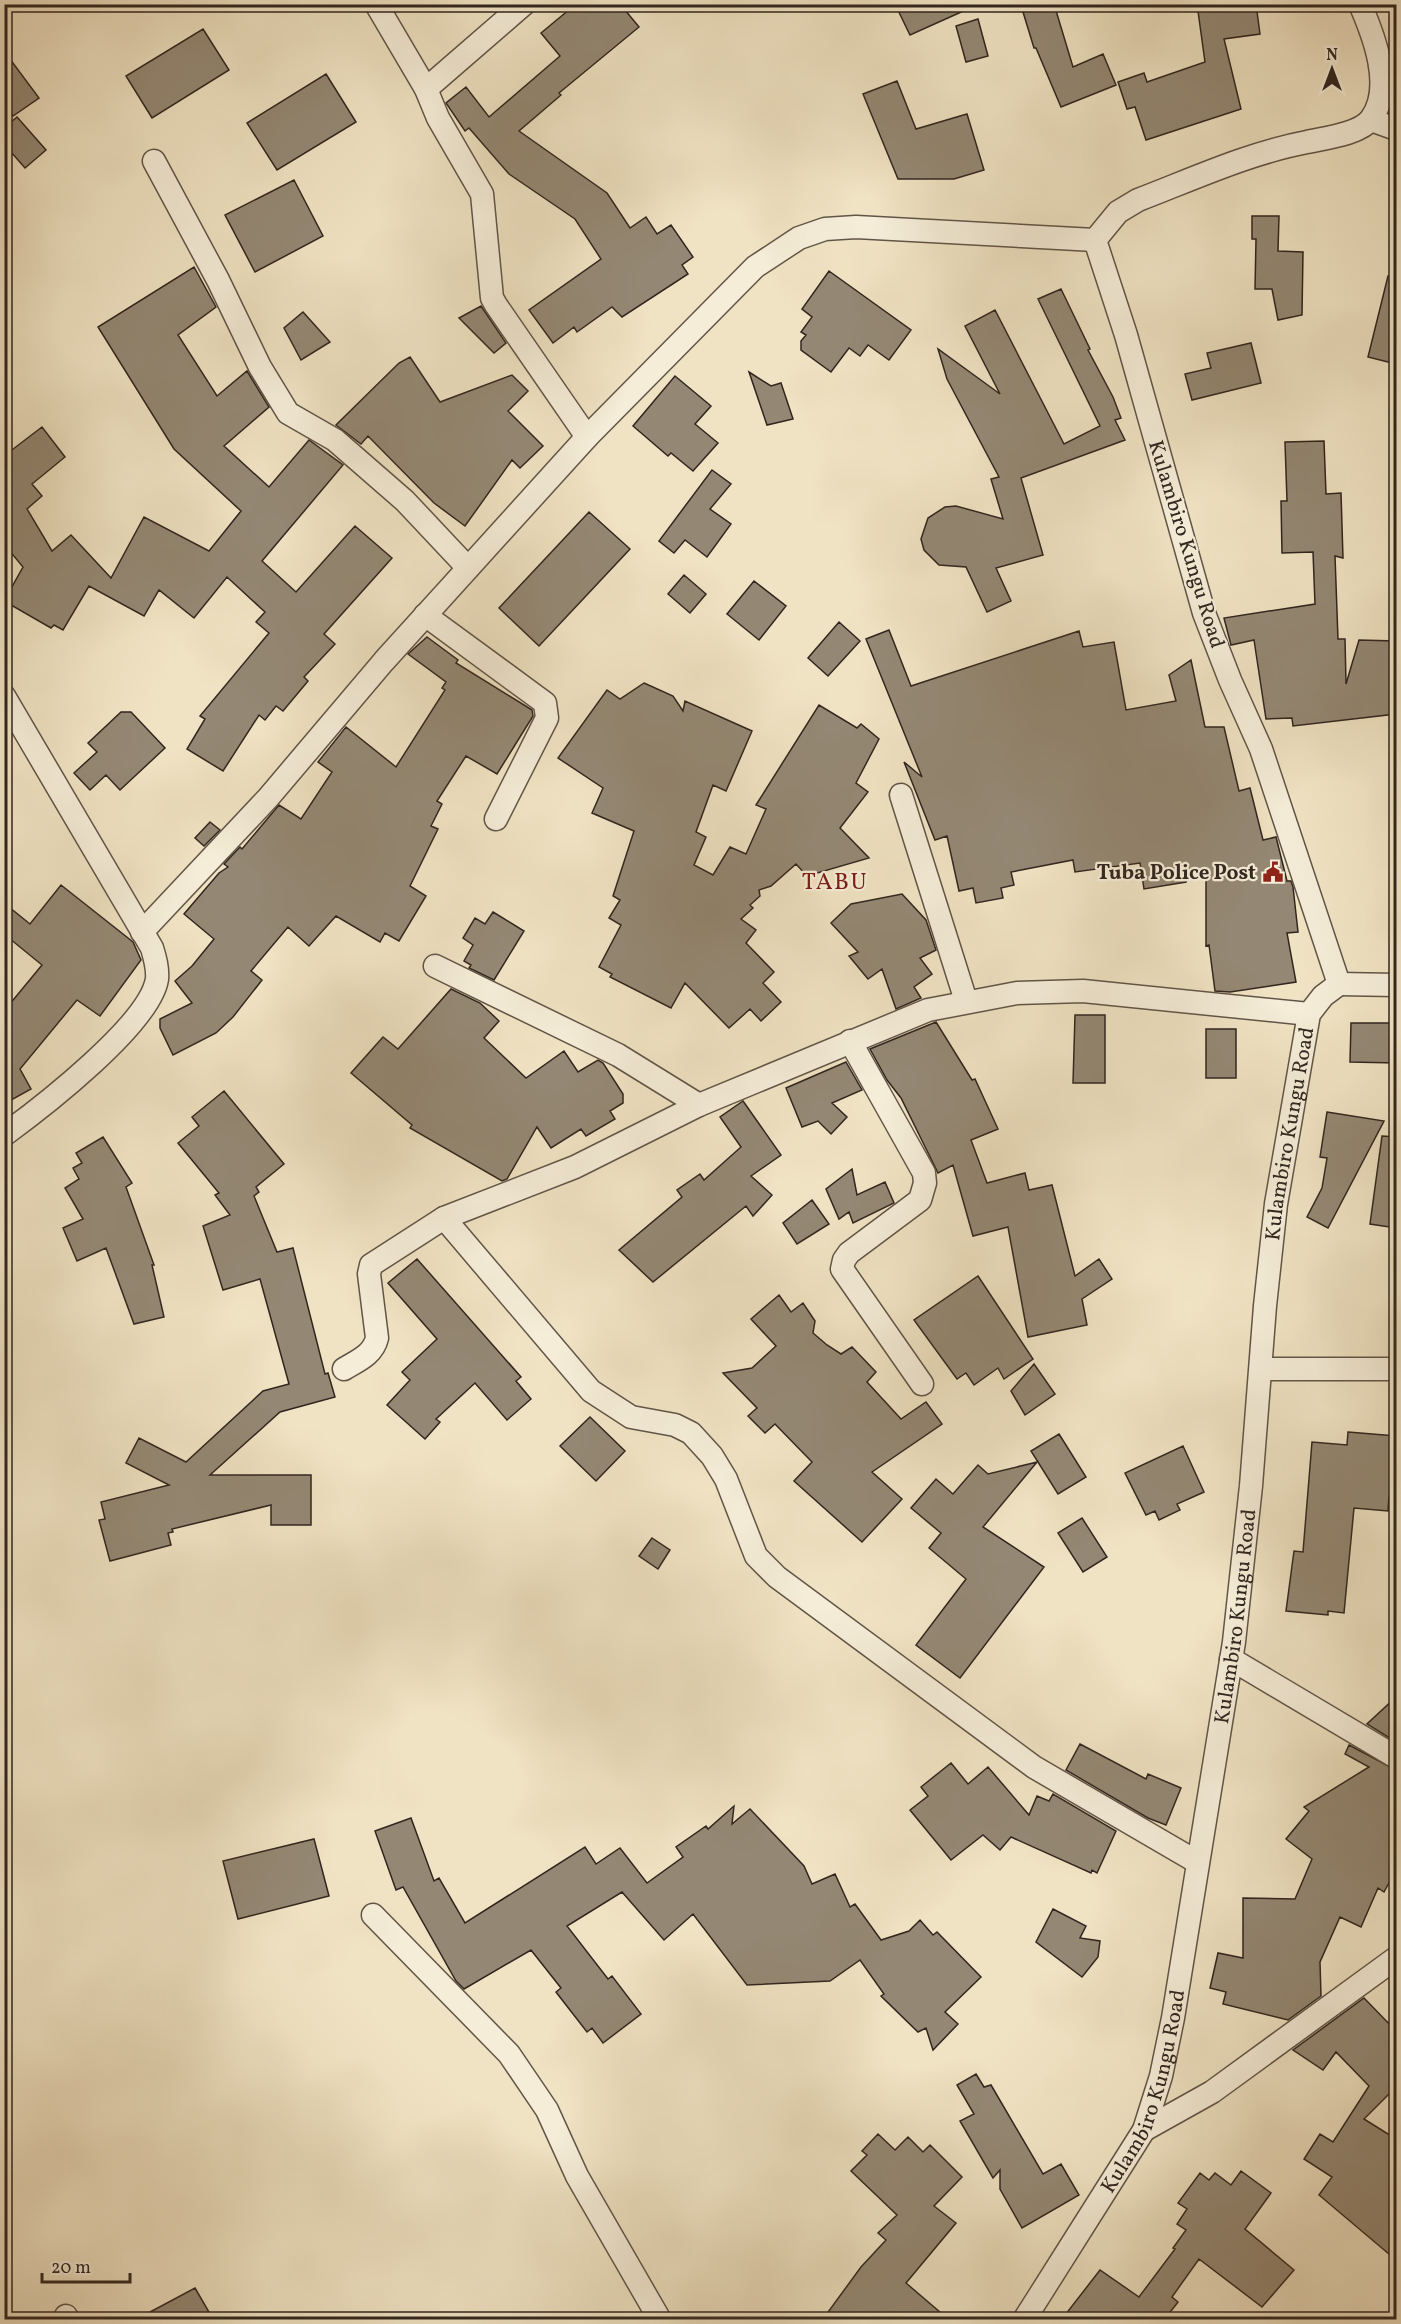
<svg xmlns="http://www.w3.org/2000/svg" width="1401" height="2324" viewBox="0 0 1401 2324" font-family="Vollkorn,serif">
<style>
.building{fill:#948874;stroke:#31261f;stroke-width:1.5}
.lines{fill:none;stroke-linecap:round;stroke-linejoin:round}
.minor-casing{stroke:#615548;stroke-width:25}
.minor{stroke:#f5edd8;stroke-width:22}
.labels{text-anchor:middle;stroke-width:4.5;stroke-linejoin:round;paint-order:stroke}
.street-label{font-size:21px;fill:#31261f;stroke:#f5edd8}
.poi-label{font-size:21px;font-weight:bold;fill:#31261f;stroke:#f5edd8;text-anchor:end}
.quarter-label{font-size:24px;letter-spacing:1.5px;fill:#7a1f14;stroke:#f5edd8}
</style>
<rect width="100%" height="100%" fill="#f0e3c3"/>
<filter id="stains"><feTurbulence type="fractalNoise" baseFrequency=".00333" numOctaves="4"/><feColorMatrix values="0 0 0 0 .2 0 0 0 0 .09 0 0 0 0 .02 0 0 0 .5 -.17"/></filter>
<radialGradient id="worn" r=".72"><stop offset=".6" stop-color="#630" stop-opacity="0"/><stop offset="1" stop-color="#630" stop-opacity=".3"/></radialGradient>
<path class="building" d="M576,4H620L639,27L559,93L561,95L519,131L607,193L630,228L646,217L657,234L671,225L693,257L682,265L688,274L622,317L612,307L577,332L574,327L553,343L529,310L601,259L575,219L509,174L469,128L465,131L446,103L466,87L489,117L560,56L541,33Z
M895,4H979L910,35Z
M1050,4H1054L1073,67L1103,54L1116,85L1061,107L1036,48H1034L1023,12Z
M1197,4H1256L1260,34L1224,39L1241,109L1146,140L1135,107L1127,109L1118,82L1144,73L1147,82L1205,62Z
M978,19L988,56L966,62L956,26Z
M203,29L229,70L152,118L126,76Z
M4,51L39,98L13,116L4,105Z
M326,74L356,122L277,170L247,123Z
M897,81L916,129L967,114L984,170L954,179H898L863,94Z
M17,117L46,150L25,168L4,144V128Z
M294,180L323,236L255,272L225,215Z
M1252,216H1279L1278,251L1303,252L1302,315L1278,320L1272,289H1255L1256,239H1252Z
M194,267L216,307L178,335L217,396L247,371L269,407L224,446L269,487L309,440L343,465L262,561L296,592L355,526L392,558L324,634L335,644L304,677L308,681L283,711L276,706L265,720L259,715L223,771L187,749L205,719L200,716L269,633L256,622L265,612L227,577L194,618L159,590L144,616L89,586L63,630L54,625L51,628L4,601L23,567L4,544V456L42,427L65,457L32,484L42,496L27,509L52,551L71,535L111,578L144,517L209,551L241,511L174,449L98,327Z
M829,271L911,330L889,360L868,345L860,356L849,348L831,372L801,350V341L806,335L801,332L812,317L802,309Z
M1388,276L1396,277V364L1368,357Z
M1061,289L1090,349L1088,350L1113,397L1121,418L1115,420L1125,440L1021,478L1043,555L996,568L1011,601L987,612L966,567L939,565L924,550L921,539L928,518L945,507L956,506L1003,519L991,479L999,477L947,379L938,349L1000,394L965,326L995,310L1064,444L1100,426L1038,299Z
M481,306L506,343L494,353L459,318Z
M303,312L330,342L301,360L284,328Z
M1251,343L1261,383L1192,400L1185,374L1211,368L1207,353Z
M410,357L440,402L512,375L528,391L508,411L543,446L520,468L512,460L465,526L434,503L368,436L361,444L336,425L399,363Z
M749,372L771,386L781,383L793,419L767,425Z
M675,376L711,406L695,424L718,443L693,471L671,453L668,456L633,426Z
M1324,441L1326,494L1341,493L1343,558L1335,556L1338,639H1345L1346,684L1359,640L1396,641V714L1293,726L1292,718L1266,719L1254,640L1231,645L1224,618L1315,604L1313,552L1282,553L1281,501H1287L1285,442Z
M712,470L731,484L710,509L731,524L707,557L685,540L674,553L659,541Z
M589,512L630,549L539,646L499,608Z
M684,575L706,594L690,613L668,594Z
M754,581L786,606L759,640L727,614Z
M839,622L860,641L828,676L808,658Z
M889,630L911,686L1079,631L1083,647L1114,642L1126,710L1176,701L1169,675L1191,660L1205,727H1224L1239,791L1250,788L1263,840L1276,837L1287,881H1291L1293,887L1298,932L1287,933L1296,982L1230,992L1215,991L1209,945L1206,946V871L1188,869L1186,882L1144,889L1140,863L1075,872L1073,860L1011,872L1014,885L1001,888L1003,898L976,903L973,888L959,891L947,836L935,840L904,762L922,777L866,639Z
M427,637L458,660L456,663L524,705L532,710L533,716L497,774L466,756L437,801L442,804L431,826L438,829L410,886L426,896L399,941L385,933L380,942L336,916L309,946L288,927L251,971L262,980L233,1017L216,1033L173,1055L160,1028V1019L192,1003L175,981L192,966L214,939L184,914L219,873L228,867L224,864L240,847L242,849L279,805L301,819L332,772L318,762L346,727L396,767L445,690L442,688L446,682L408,654Z
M644,683L673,696L683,711L685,701L752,731L726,791L713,785L696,832L706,837L694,865L713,875L730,847L746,854L766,809L756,805L819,705L857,728L861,724L879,739L856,783L868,792L840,828L869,858L807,876L796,864L771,886L759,890L760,896L750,905L753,908L741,919L756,930L746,943L774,972L763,983L781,1002L761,1021L750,1009L729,1028L685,983L671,1008L610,977L612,974L599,967L621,925L609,918L620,900L613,896L634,831L592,813L603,788L558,758L607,690L620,699Z
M121,712H131L165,748L120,790L106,775L90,790L74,773L97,752L88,743Z
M210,822L220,830L204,846L195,838Z
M61,885L133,942L141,960L100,1016L77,1000L20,1069L31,1089L4,1104V1011L42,965L4,934V903L30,924Z
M902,894L926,920L936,950L920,958L932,974L914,987L921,998L896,1009L882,969L868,979L849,956L858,952L831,923L851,904Z
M493,912L524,931L494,980L469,968L471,965L464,961L473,945L463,938L475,918L485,924Z
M451,989L480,1003L499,1021L484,1038L526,1078L564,1051L578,1072L598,1060L603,1063L623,1094V1103L610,1111L615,1119L586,1136L581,1129L551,1148L537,1127L507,1179L502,1181L410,1128L412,1125L351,1073L383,1037L398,1049Z
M1075,1015H1105V1083H1073Z
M936,1022L972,1080L975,1079L998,1129L971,1140L987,1183L1025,1173L1029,1190L1052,1185L1075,1276L1099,1259L1112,1279L1082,1299L1087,1325L1028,1337L1008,1227L973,1236L953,1165L938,1173L901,1098L887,1080L870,1049Z
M1351,1023H1396V1063L1350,1062Z
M1206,1029H1236V1078H1206Z
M846,1062L862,1090L832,1103L847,1117L831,1134L818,1121L802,1127L786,1088Z
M224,1091L284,1164L256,1187L259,1192L254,1196L277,1252L293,1248L325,1374L328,1373L335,1397L280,1412L210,1475H311V1525H271V1505L172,1529L173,1532L168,1533L171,1545L110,1561L99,1520L105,1519L101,1502L169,1485L126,1463L139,1438L186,1462L263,1391L289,1384L260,1279L223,1290L203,1226L230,1215L215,1195L219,1193L178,1143L199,1126L192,1117Z
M743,1101L781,1155L751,1176L772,1195L753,1216L746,1206L653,1282L619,1250L682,1197L677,1190L700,1174L704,1180L741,1147L720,1117Z
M1327,1112L1384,1121L1328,1228L1307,1217L1322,1188L1327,1158L1320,1157Z
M1382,1136L1396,1137V1228L1370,1224Z
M103,1137L132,1183L126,1187L154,1265H152L164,1317L134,1324L106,1248L77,1261L63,1228L83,1219L65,1188L79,1179L73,1168L82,1163L76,1153Z
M852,1169L857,1195L885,1182L894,1203L853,1223L849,1212L839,1219L826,1189Z
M812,1200L829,1224L797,1244L783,1223Z
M417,1259L521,1377L516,1381L531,1399L507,1420L475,1383L436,1419L440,1422L425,1439L387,1405L410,1380L402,1372L437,1339L388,1283Z
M978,1276L1033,1359L1004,1379L998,1368L974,1385L966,1373L957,1379L914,1320Z
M779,1295L791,1312L803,1303L815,1321L813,1333L827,1345L841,1354L852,1347L876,1372L867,1382L901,1419L926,1402L942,1424L872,1472L902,1499L862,1542L794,1481L812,1462L775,1424L765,1433L748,1416L757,1408L723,1373L752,1368L776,1346L751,1319Z
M1034,1364L1055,1394L1025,1415L1011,1391Z
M590,1417L625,1451L596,1481L560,1446Z
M1348,1432L1396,1436V1496H1389L1388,1511L1354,1508L1344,1613L1328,1611V1615L1286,1611L1294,1551L1303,1552L1312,1442L1347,1445Z
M1059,1434L1086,1477L1058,1494L1031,1451Z
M1183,1446L1204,1492L1177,1504L1180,1510L1159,1520L1155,1511L1146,1515L1125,1473Z
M1037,1462L983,1527L1044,1567L960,1678L916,1645L966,1579L929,1548L941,1533L911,1508L936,1479L953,1494L978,1465L988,1474Z
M1082,1518L1107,1557L1083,1572L1058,1533Z
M652,1538L670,1550L658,1569L639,1556Z
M1396,1697V1742L1367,1724Z
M1080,1744L1146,1779L1148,1774L1181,1788L1166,1825L1148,1818L1066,1770Z
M1349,1745L1396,1770V1870L1384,1892L1378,1888L1361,1927L1340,1917L1320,1962L1321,1996L1288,2020L1223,2004L1226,1992L1210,1988L1218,1953L1243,1958V1898L1295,1899L1312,1859L1286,1839L1309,1811L1304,1807L1369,1767L1345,1754Z
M951,1763L968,1784L988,1767L1029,1815L1037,1796L1049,1801L1053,1794L1116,1831L1097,1873L1092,1870L1091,1873L1011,1837L1000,1850L983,1835L951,1860L910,1810L928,1796L921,1787Z
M734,1806L732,1824L750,1809L804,1866L812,1884L835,1874L850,1907L855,1904L881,1940L909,1931L920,1920L933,1935L937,1932L981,1977L945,2012L958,2024L933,2050L926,2028L918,2032L881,1996L884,1994L860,1960L830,1981L747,1985L693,1914L664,1940L622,1892L567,1926L608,1979L612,1976L641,2014L603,2043L592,2028L587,2032L556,1992L561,1988L531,1950L464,1989L456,1981L403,1887L396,1890L375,1831L411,1818L434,1881L439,1878L465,1923L585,1847L596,1864L620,1848L647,1883L683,1857L676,1847L706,1826L708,1829Z
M314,1839L329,1896L238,1919L223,1861Z
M1053,1909L1086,1926L1080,1938L1100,1941L1098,1957L1082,1977L1036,1942Z
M1364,1998L1396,2031V2087L1364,2119L1396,2139V2260L1319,2195L1332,2177L1304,2159L1320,2134L1333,2142L1369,2086L1336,2052L1323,2070L1293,2050Z
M976,2074L984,2087L991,2085L1043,2174L1061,2164L1079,2195L1022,2228L1000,2189V2170L993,2178L960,2121L974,2114L957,2085Z
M878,2134L895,2150L908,2137L923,2152L930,2145L962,2177L934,2206L956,2223L906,2283L948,2319H823L861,2267L886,2240L878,2233L897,2215L851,2171L867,2155L862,2151Z
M1241,2171L1271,2193L1245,2229L1294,2270L1262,2307L1199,2259L1172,2297L1178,2302L1167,2316L1172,2319H1062L1100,2270L1139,2297L1175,2249L1173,2248L1186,2230L1177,2224L1187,2209L1178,2203L1200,2173L1209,2180L1215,2173L1231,2185Z
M195,2288L213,2319H137Z"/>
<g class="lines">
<g class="minor-casing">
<g id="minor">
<path d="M376,4L426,89L438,118L482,194L492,298L496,305L587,437"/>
<path d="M426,89L524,4"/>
<path d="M1371,120L1396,129"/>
<path d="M154,161L218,280L260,367L288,413L335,440L405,501L468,568"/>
<path d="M425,615L545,703L547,718L496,819"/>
<path d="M4,696L152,948C155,958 158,968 157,979C150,1024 41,1108 4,1135"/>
<path d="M901,795L966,1001"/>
<path d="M142,932L268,798L384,661L587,437L755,267L799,238L825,229L856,227L1095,240"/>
<path d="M435,966L618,1055L699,1105"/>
<path d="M1339,984L1261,749L1230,680L1204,613L1126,335L1095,240L1118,212L1138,200C1193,179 1249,153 1307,142C1325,138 1360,134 1371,119C1394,88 1374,36 1360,4"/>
<path d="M1339,984L1396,985"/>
<path d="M850,1041L924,1173L925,1183L920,1200L849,1253L844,1260L842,1269L922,1384"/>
<path d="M444,1218L591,1391L631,1417L675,1425L691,1433L712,1456L726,1479L756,1556L777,1577L1034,1767L1197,1862"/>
<path d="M344,1369C357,1361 373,1355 377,1338L369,1274L371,1265L444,1218L575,1167L699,1105L928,1010L1017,993L1083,991L1309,1014"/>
<path d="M1262,1369H1396"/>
<path d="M1231,1659L1396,1757"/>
<path d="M373,1915L509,2054L547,2110L577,2176L660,2320"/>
<path d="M1144,2130L1212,2092L1396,1958"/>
<path d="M66,2316L68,2320"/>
<path id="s1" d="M1024,2320L1144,2130L1161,2076L1173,2018L1234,1642L1251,1486L1265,1306L1276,1204L1309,1014L1323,996L1339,984"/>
</g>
</g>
<use href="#minor" class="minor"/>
</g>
<defs>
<g id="civic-bare" transform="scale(1.62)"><path d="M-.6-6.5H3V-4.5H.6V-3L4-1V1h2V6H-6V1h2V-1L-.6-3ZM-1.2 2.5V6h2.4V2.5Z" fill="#8f2418" stroke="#f5edd8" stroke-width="2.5" paint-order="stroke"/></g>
</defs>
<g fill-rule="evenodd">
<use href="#civic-bare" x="1273" y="872"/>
</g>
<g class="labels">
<g class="street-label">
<text transform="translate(1187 544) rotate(73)" y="7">Kulambiro Kungu Road</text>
<text dy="7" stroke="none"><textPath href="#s1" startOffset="1233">Kulambiro Kungu Road</textPath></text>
<text dy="7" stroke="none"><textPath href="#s1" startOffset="747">Kulambiro Kungu Road</textPath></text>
<text dy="7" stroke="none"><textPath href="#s1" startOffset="261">Kulambiro Kungu Road</textPath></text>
</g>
<g class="poi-label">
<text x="1256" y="879">Tuba Police Post</text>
</g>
<g class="quarter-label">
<text x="835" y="889">TABU</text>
</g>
</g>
<rect width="1401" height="2324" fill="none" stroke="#f0e3c3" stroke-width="24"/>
<rect x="6" y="6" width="1389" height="2312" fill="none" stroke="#31261f" stroke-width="3"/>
<rect x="12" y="12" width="1377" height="2300" fill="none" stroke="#31261f" stroke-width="1.5"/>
<g transform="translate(1332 69)" stroke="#f5edd8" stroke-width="4.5" paint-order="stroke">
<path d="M0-4.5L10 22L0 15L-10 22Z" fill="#31261f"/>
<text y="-9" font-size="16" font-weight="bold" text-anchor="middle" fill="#31261f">N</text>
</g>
<path d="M42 2273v9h88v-9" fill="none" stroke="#31261f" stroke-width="3"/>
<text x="51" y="2273" font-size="18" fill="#31261f" stroke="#f5edd8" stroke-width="4.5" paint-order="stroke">20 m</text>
<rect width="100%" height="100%" filter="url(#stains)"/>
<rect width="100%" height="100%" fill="url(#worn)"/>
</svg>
